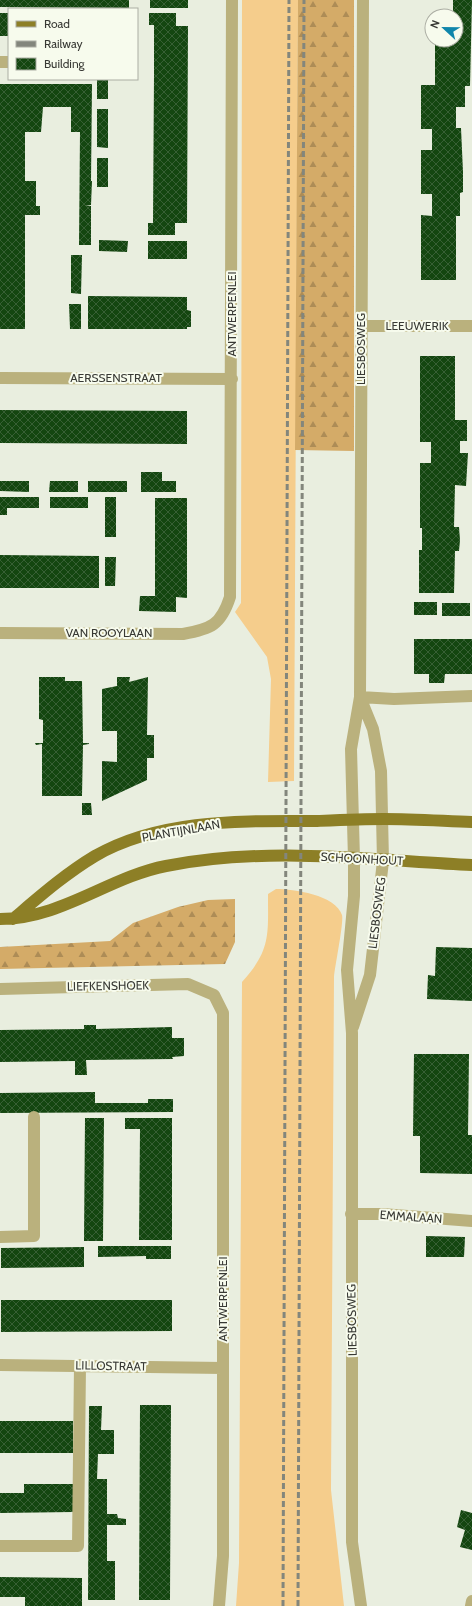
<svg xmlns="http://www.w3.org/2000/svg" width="472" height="1606" viewBox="0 0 472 1606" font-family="Cabin,sans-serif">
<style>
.grass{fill:#f5cd8c}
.forest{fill:url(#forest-firs)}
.building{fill:url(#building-cross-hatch)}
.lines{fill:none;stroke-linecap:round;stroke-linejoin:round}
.minor{stroke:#bab17d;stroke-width:12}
.major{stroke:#8d7f26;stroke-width:12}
.rail{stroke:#83867c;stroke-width:3;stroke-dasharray:6 3;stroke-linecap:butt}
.labels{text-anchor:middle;stroke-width:4;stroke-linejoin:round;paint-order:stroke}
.street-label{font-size:12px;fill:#383934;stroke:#f7fbed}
</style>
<defs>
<pattern id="forest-firs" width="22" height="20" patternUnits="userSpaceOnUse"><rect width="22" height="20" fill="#d4ab68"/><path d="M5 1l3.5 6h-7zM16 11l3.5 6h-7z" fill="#ad8c56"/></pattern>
<pattern id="building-cross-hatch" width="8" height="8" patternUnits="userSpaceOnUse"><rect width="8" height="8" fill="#144610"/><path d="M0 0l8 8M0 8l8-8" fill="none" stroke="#375f34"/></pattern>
</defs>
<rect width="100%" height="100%" fill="#e9eedf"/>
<path class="grass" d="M242,0H298L294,781L268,782L271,679L267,657L235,612L241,603Z
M276,889C293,889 336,895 342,915C344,922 335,966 334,977L331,1490L344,1606H236L239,1563L242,982C271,950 268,935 268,894Z"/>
<path class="forest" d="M298,0H354V451L295,450Z
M235,899V942L225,964L0,969V947L110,941L133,923L178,907L208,900Z"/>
<path class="building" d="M0,0H129V8L0,7Z
M150,0H188V8H150Z
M453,0H472L470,86H465V107H456V128H461L463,172V192L460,193V216H456V280H421V215L432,216V194H421V150H432V129H421V85H435V43H448V40H456V16H453Z
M0,13H9V36H0Z
M149,13H176V26H188L187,223H175V235H148V223H153L154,75V25H149Z
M97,79H108V99H97Z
M0,84H92L91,181H83H92L91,205L85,206H91V245H79L80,132H71V107H43L41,132H25V181H36V206H40V215H25V329H0Z
M97,109H108V148L97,147Z
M97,158H108V187H97Z
M99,240L128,241L127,252L99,251Z
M148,241H187V259H148Z
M71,255H82L81,294L71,293Z
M88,296L187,297V310L191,311V327H187V329H88Z
M69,304H81V329H70Z
M420,356H455V420H467V441H460V453H468L466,486L455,485L454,527H459L460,540L459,551H455L454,593H419V550H422V528H420V463H431V442H420Z
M0,410L187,411V444L0,443Z
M141,472H162V481H176V492H141Z
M0,481H29V492L0,491Z
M50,481H78V492H49Z
M88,481H127V492H88Z
M0,497H39V508H7V515H0Z
M50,497H88V508H50Z
M105,497H116V537H105Z
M155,498H187V598L176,597V612L139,611L140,596H155Z
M0,555L99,556V588H0Z
M105,557H116L115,586H105Z
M414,602H437V615H414Z
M442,603H470V616H442Z
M414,639H472V674H445L444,683H429V674H414Z
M39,677H65V681H82L83,743H89V744L83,745L82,796H42V744L36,745L35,743H43V720L39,719Z
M117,677H130L129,682L148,677L147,735H154V758H147V780L102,801V761L117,762V731H102V689L117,686Z
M82,803H91L92,815H82Z
M436,947L472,948V1001L427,999L428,975L435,976Z
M84,1025H96V1029L172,1027V1038H184V1056L172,1057L173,1059L86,1060L87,1075H75V1061L0,1062V1030L84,1029Z
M414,1054H469L468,1135H472V1174L420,1173V1136H413Z
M95,1092V1103H148V1099H173V1112L0,1113V1093Z
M85,1118H104L103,1241H84Z
M125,1118H172V1240H139L140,1129H125Z
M426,1236L465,1237L464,1257H426Z
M98,1246H171V1259H146V1256L98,1257Z
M84,1247V1267L1,1268V1248Z
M1,1300H172V1331L1,1332Z
M140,1405H171L170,1600H139Z
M89,1406H102L101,1430H114V1454H98L97,1479H107V1514H117L118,1518L126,1519V1525H107V1561H115V1600H88Z
M0,1421H73V1453H0Z
M24,1484H73V1512L0,1513V1493H24Z
M461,1510L472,1513V1550L460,1547L465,1530L457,1527Z
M0,1577L82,1578V1606H25V1597H0Z"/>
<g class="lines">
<path class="minor" d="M0,62H9
M361,326H472
M0,378L232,379
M0,633L183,634C211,629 221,625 230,597L232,0
M360,697L394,699L472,696
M0,989L188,984L214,995L223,1013V1556L219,1606
M353,1027L370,975L383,861L381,771L373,729L360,697
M351,1214H382L472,1221
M0,1237L34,1236V1117
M0,1365L223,1368
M0,1546H78L80,1365
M361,1606L352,1542V1033L347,970L354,896V859L351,749L360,697L363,0
M471,1606L472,1601"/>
<path class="major" d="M0,919C61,919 109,877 166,866C266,846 371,860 472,865
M13,919C39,897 65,874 95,856C161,818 244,821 317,821C340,820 362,819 384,819C413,819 443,821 472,822"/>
<path class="rail" d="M283,1606L289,0
M298,1606L304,0"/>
</g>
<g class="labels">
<g class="street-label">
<text transform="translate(232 314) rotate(-90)" y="4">ANTWERPENLEI</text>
<text x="417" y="330">LEEUWERIK</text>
<text transform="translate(361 349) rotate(-90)" y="4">LIESBOSWEG</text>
<text x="116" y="382">AERSSENSTRAAT</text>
<text x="109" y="637">VAN ROOYLAAN</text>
<text transform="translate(181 831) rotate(-10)" y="4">PLANTIJNLAAN</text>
<text transform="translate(362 859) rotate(3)" y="4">SCHOONHOUT</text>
<text transform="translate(377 913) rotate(-83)" y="4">LIESBOSWEG</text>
<text transform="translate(108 986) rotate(-1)" y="4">LIEFKENSHOEK</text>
<text transform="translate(411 1217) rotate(4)" y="4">EMMALAAN</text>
<text transform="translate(223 1299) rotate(-90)" y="4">ANTWERPENLEI</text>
<text transform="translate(352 1320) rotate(-91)" y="4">LIESBOSWEG</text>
<text transform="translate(111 1366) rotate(1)" y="4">LILLOSTRAAT</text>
</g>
</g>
<rect x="8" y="8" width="130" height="72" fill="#f7fbed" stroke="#abada3"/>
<rect x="16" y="21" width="20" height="6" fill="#8d7f26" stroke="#abada3"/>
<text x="44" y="28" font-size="12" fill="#383934">Road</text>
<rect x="16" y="41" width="20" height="6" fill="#83867c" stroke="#abada3"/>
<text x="44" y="48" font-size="12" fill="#383934">Railway</text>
<rect x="16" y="58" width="20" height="12" fill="url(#building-cross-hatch)" stroke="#abada3"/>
<text x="44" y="68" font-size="12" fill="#383934">Building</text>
<g transform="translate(444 28) rotate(292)"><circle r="19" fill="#f7fbed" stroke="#abada3"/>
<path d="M0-3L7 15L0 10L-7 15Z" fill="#0f86ab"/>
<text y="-6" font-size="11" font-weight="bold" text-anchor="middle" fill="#383934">N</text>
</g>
</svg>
